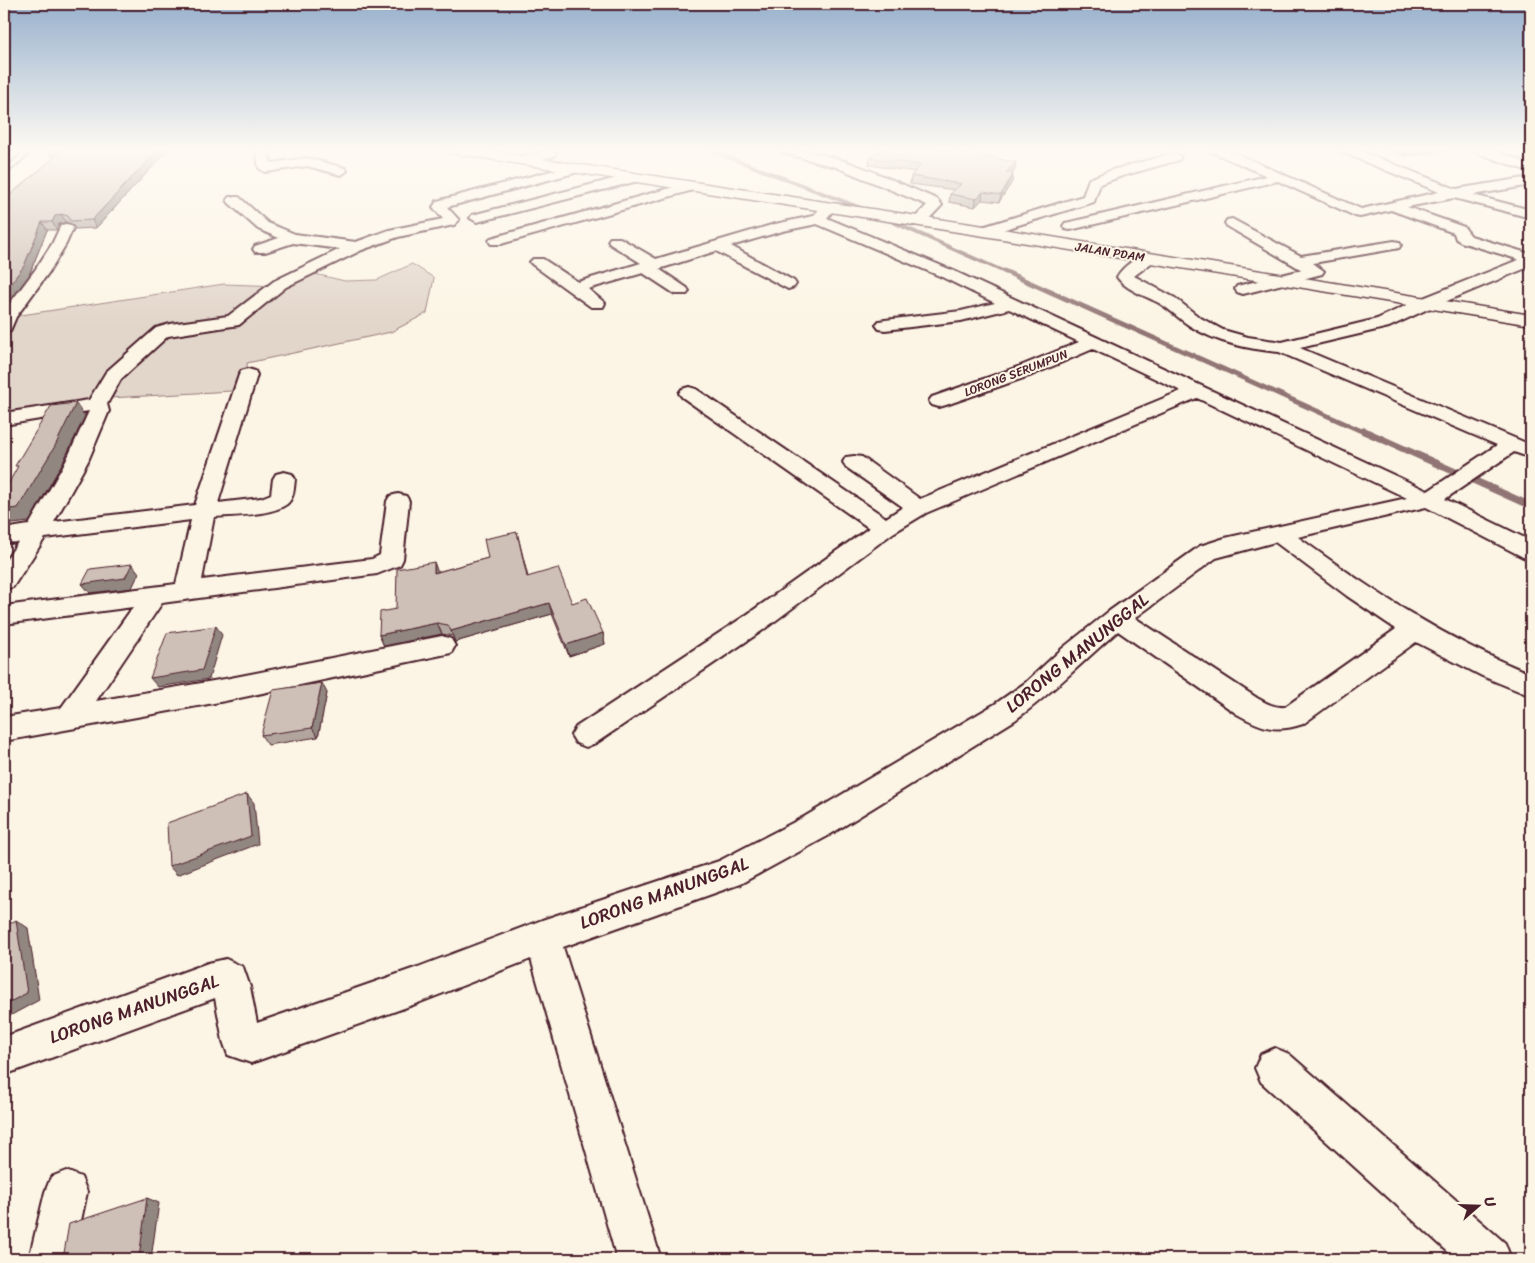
<svg xmlns="http://www.w3.org/2000/svg" width="1535" height="1263" viewBox="0 0 1535 1263" font-family="Sriracha,sans-serif">
<style>
.green{fill:#e2d5ca;stroke:#967a7a}
.lines{fill:none;stroke-linecap:round;stroke-linejoin:round}
.stream-far2{stroke:#917474;stroke-width:4}
.stream-far1{stroke:#917474;stroke-width:5}
.stream{stroke:#917474;stroke-width:7}
.lane-casing{stroke:#4a1f2b;stroke-width:4}
.street-casing{stroke:#4a1f2b;stroke-width:4}
.secondary-casing{stroke:#4a1f2b;stroke-width:3}
.lane{fill:#fcf5e5;fill-rule:evenodd}
.street{fill:#fcf5e5;fill-rule:evenodd}
.secondary{fill:#fcf5e5;fill-rule:evenodd}
.wall{fill:#b2a59d;stroke:#4a1f2b}
.shaded-wall{fill:#918680;stroke:#4a1f2b}
.building{fill:#cfc0b7;stroke:#4a1f2b}
.labels{text-anchor:middle;stroke-width:4;stroke-linejoin:round;paint-order:stroke}
.far-street-label{font-size:12px;fill:#4a1f2b;stroke:#fcf5e5}
.near-street-label{font-size:18px;fill:#4a1f2b;stroke:#fcf5e5}
</style>
<rect width="100%" height="100%" fill="#fcf5e5"/>
<filter id="ink" filterUnits="userSpaceOnUse"><feTurbulence type="fractalNoise" baseFrequency=".02" numOctaves="2"/><feDisplacementMap in="SourceGraphic" scale="10" xChannelSelector="R" yChannelSelector="G"/><feConvolveMatrix kernelMatrix="1 2 1 2 8 2 1 2 1" color-interpolation-filters="sRGB"/></filter>
<g filter="url(#ink)">
<path class="green" d="M412,264L434,278L427,313L391,332L247,363L249,390L110,398L4,416V352L15,316L224,284L281,286L315,274L345,281L377,280Z"/>
<g class="lines">
<path class="stream-far2" d="M707,149L869,211
M884,218L1007,273"/>
<path class="stream-far1" d="M1004,271L1366,433"/>
<path class="stream" d="M1364,431L1531,506"/>
<g class="lane-casing">
<path id="lane" d="M28,149H34L10,170H6V168Z"/>
</g>
<g class="street-casing">
<path id="street" d="M256,149H268L271,163L307,158L345,168L347,171L341,175L307,166L265,172L259,168Z
M550,149L556,153L554,156L522,164L516,160L518,157Z
M779,149C834,149 887,179 937,199L942,205L923,225H913L911,222L927,205L836,167L781,152Z
M1210,149H1226L1361,209L1439,192L1341,152L1339,149H1356L1456,189L1531,177V185L1473,195L1531,210V218L1454,198L1407,207L1464,227L1471,236L1527,253L1531,255V266L1430,308L1389,327L1300,348L1531,445V458L1514,452L1445,499L1531,541V559L1523,557L1426,507L1298,537C1372,591 1446,640 1531,674V696L1482,676L1416,642L1303,724C1276,733 1262,728 1237,714L1118,631C1083,661 1052,693 1015,720L826,837L740,884L563,947L661,1259H617L531,959L418,1003L251,1063L228,1055L223,1041L215,998L4,1075V1037L208,963L226,959L243,967L250,987L257,1023L418,967L542,920L719,861L804,817L995,704L1025,683L1064,647L1108,612L1200,546L1225,538L1407,498L1197,398L926,513L893,533L763,630L596,743L586,747L576,743L571,735L576,727L745,616L869,528L682,397L679,393L682,389L689,387L696,389L886,518L903,507L846,467L843,462L846,457L854,456L862,457L920,499L1181,391L1093,349L1032,375L946,405L939,407L932,405L929,401L932,397L1018,367L1079,342L1009,309L961,321L885,330L879,329L876,325L879,321L885,320L961,311L995,303L942,277L817,224L783,231L731,246L794,281L796,284L794,287L788,289L716,251L659,269L687,288L689,291L687,294H675L643,273L588,289L605,303L603,307H591L533,265L530,262L533,259H543L578,282L641,263L610,244L608,241L610,238H620L656,259L775,224L813,216L823,205L828,204L835,208L827,218L954,271L1428,491L1497,445L1279,352C1248,349 1217,343 1190,326C1179,319 1171,310 1159,303C1146,296 1126,290 1117,277C1123,266 1142,252 1154,255L1157,258L1154,261L1134,276L1175,298L1199,317L1223,330L1248,337L1282,342L1377,319L1418,300L1518,260L1517,259L1461,242L1456,239L1454,233L1391,210L1360,217L1355,216L1278,181L1070,230L1065,229L1063,226L1065,223L1070,222L1267,176L1212,152ZM1275,542L1347,596L1396,629L1285,707C1274,708 1266,703 1257,698L1135,618L1216,558Z
M1473,149H1490L1531,164V172L1475,152Z
M1175,153L1181,157L1179,160L1122,176L1100,184L1094,202L989,234H979L977,231L979,228L1083,196L1089,179L1112,170Z
M574,165L580,169L578,172L447,207L459,220L454,225L398,237L362,250L286,287L239,325L168,336L121,379L107,404L109,411L88,461L54,522L195,505L239,375L241,371L248,369L255,371L257,375L218,503L261,498L271,494L273,479L276,474L284,472L292,474L295,479C294,488 294,498 287,504C271,516 234,515 214,517L202,580L372,559L380,555L387,501L390,496L398,494L406,496L409,501L403,559L400,565L377,574L162,603L96,701L225,679L442,636L451,639L455,646L451,653L225,701L4,741V717L61,708L133,607L4,624V606L176,584L191,520L45,538L13,587L4,589V563L18,542L4,543V529L29,525L66,461L89,411L4,425V413L89,400L106,372L156,328L170,324L228,316L274,281L340,249L293,243L265,252H255L253,249L255,246L279,238L258,229L229,203L227,200L229,197H239L268,223L295,234L356,242L389,230L443,219L433,207L437,201Z
M633,174L639,178L638,181L477,222L470,218L472,215Z
M688,183L695,187L693,190L501,244H491L489,241L491,238Z
M1232,219L1301,256L1394,241L1399,242L1401,245L1399,248L1394,249L1313,263L1324,271L1322,274L1243,294L1237,292L1235,289L1237,286L1302,270L1227,226L1225,223L1227,220Z
M66,224L71,225L73,228L66,244L49,272L16,317L10,331L4,332V311L35,270L52,244L61,225Z
M1275,1048L1289,1054L1505,1243L1511,1259H1456L1261,1082L1255,1068L1261,1054Z
M66,1171L81,1177L87,1192L73,1259H29L45,1192L51,1177Z"/>
</g>
<g class="secondary-casing">
<path id="secondary" d="M445,149H476L984,226L1531,315V325L984,236L451,153Z"/>
</g>
<use href="#lane" class="lane"/>
<use href="#street" class="street"/>
<use href="#secondary" class="secondary"/>
</g>
<path class="wall" d="M47,149H169L96,228L75,229L72,224L66,222L59,224L57,230H47L29,275L56,156H51Z
M1384,149H1466L1404,156Z
M1522,149H1531V152Z
M870,158L1015,169L1011,174H1013L1012,182L999,202L982,200L975,207L949,202L950,194L955,190L910,184L911,176L915,172L869,165Z
M517,532L528,577L572,603L603,633L605,644L569,656L552,614L455,642L453,636L442,634L384,646L379,635L396,609L437,572L488,558Z
M327,693L318,737L268,745L261,735Z"/>
<path class="shaded-wall" d="M47,149H67L70,155L51,156Z
M159,149H169L96,228L92,220Z
M1429,149H1466L1404,156L1406,152Z
M1016,162L1015,169L1005,181L1006,173Z
M1013,174L1012,182L999,202L1001,195Z
M983,192L982,200L975,207L976,199Z
M61,214L66,222L59,224L57,230L52,222L55,216Z
M42,222L47,230L29,275L4,309V292Z
M76,403L85,416L64,460L29,522L4,525V510Z
M434,562L438,573H434Z
M132,564L139,573L132,588L90,593L82,584Z
M549,603L552,614L455,642L451,631Z
M437,623L442,634L384,646L379,635Z
M216,626L222,635L209,679L158,687L150,678Z
M603,633L605,644L569,656L566,645Z
M322,683L327,693L318,737L312,728Z
M247,794L254,803L258,844L177,875L169,866Z
M16,920L28,928L39,1000L4,1019V1005Z
M147,1198L159,1203L151,1259H134Z"/>
<path class="building" d="M64,149H159L92,220L70,221L68,216L61,214L55,216L52,222H42L24,266L4,292V200Z
M880,149H940L1016,162L1006,173L1013,174L1001,195L983,192L976,199L950,194L961,184L911,176L921,165L870,158Z
M1399,149H1429L1406,152Z
M76,403L55,446L18,508L4,510V492L18,466H15L51,406Z
M517,532L527,577L558,568L572,603L587,598L603,633L566,645L549,603L451,631L448,625L437,623L379,635L380,612L396,609L397,569L434,562V573L488,558L484,539Z
M132,564L125,578L82,584L90,569Z
M216,626L202,670L150,678L167,633Z
M322,683L312,728L261,735L273,690Z
M247,794L251,836L169,866L167,823Z
M16,920L27,993L4,1005V927Z
M147,1198L139,1258L134,1259H63L69,1224Z"/>
</g>
<linearGradient id="sky" x2="0" y2="1"><stop stop-color="#98b1cd"/><stop offset="0.46" stop-color="#fefaf3"/><stop offset="1" stop-color="#fefaf3" stop-opacity="0"/></linearGradient>
<rect width="1535" height="326" fill="url(#sky)"/>
<g class="labels">
<g class="far-street-label">
<text transform="translate(1110 252) rotate(9)" y="4">JALAN PDAM</text>
<text transform="translate(1016 373) rotate(-21)" y="4">LORONG SERUMPUN</text>
</g>
<g class="near-street-label">
<text transform="translate(1077 653) rotate(-39)" y="6">LORONG MANUNGGAL</text>
<text transform="translate(664 893) rotate(-20)" y="6">LORONG MANUNGGAL</text>
<text transform="translate(134 1009) rotate(-19)" y="6">LORONG MANUNGGAL</text>
</g>
</g>
<rect width="1535" height="1263" fill="none" stroke="#fcf5e5" stroke-width="20"/>
<rect x="10" y="10" width="1515" height="1243" fill="none" stroke="#4a1f2b" stroke-width="2" filter="url(#ink)"/>
<g transform="translate(1478 1206) rotate(70)" stroke="#fcf5e5" stroke-width="4" paint-order="stroke">
<path d="M0-4L9 19L0 12L-9 19Z" fill="#4a1f2b"/>
<text y="-8" font-size="14" font-weight="bold" text-anchor="middle" fill="#4a1f2b">U</text>
</g>
</svg>
